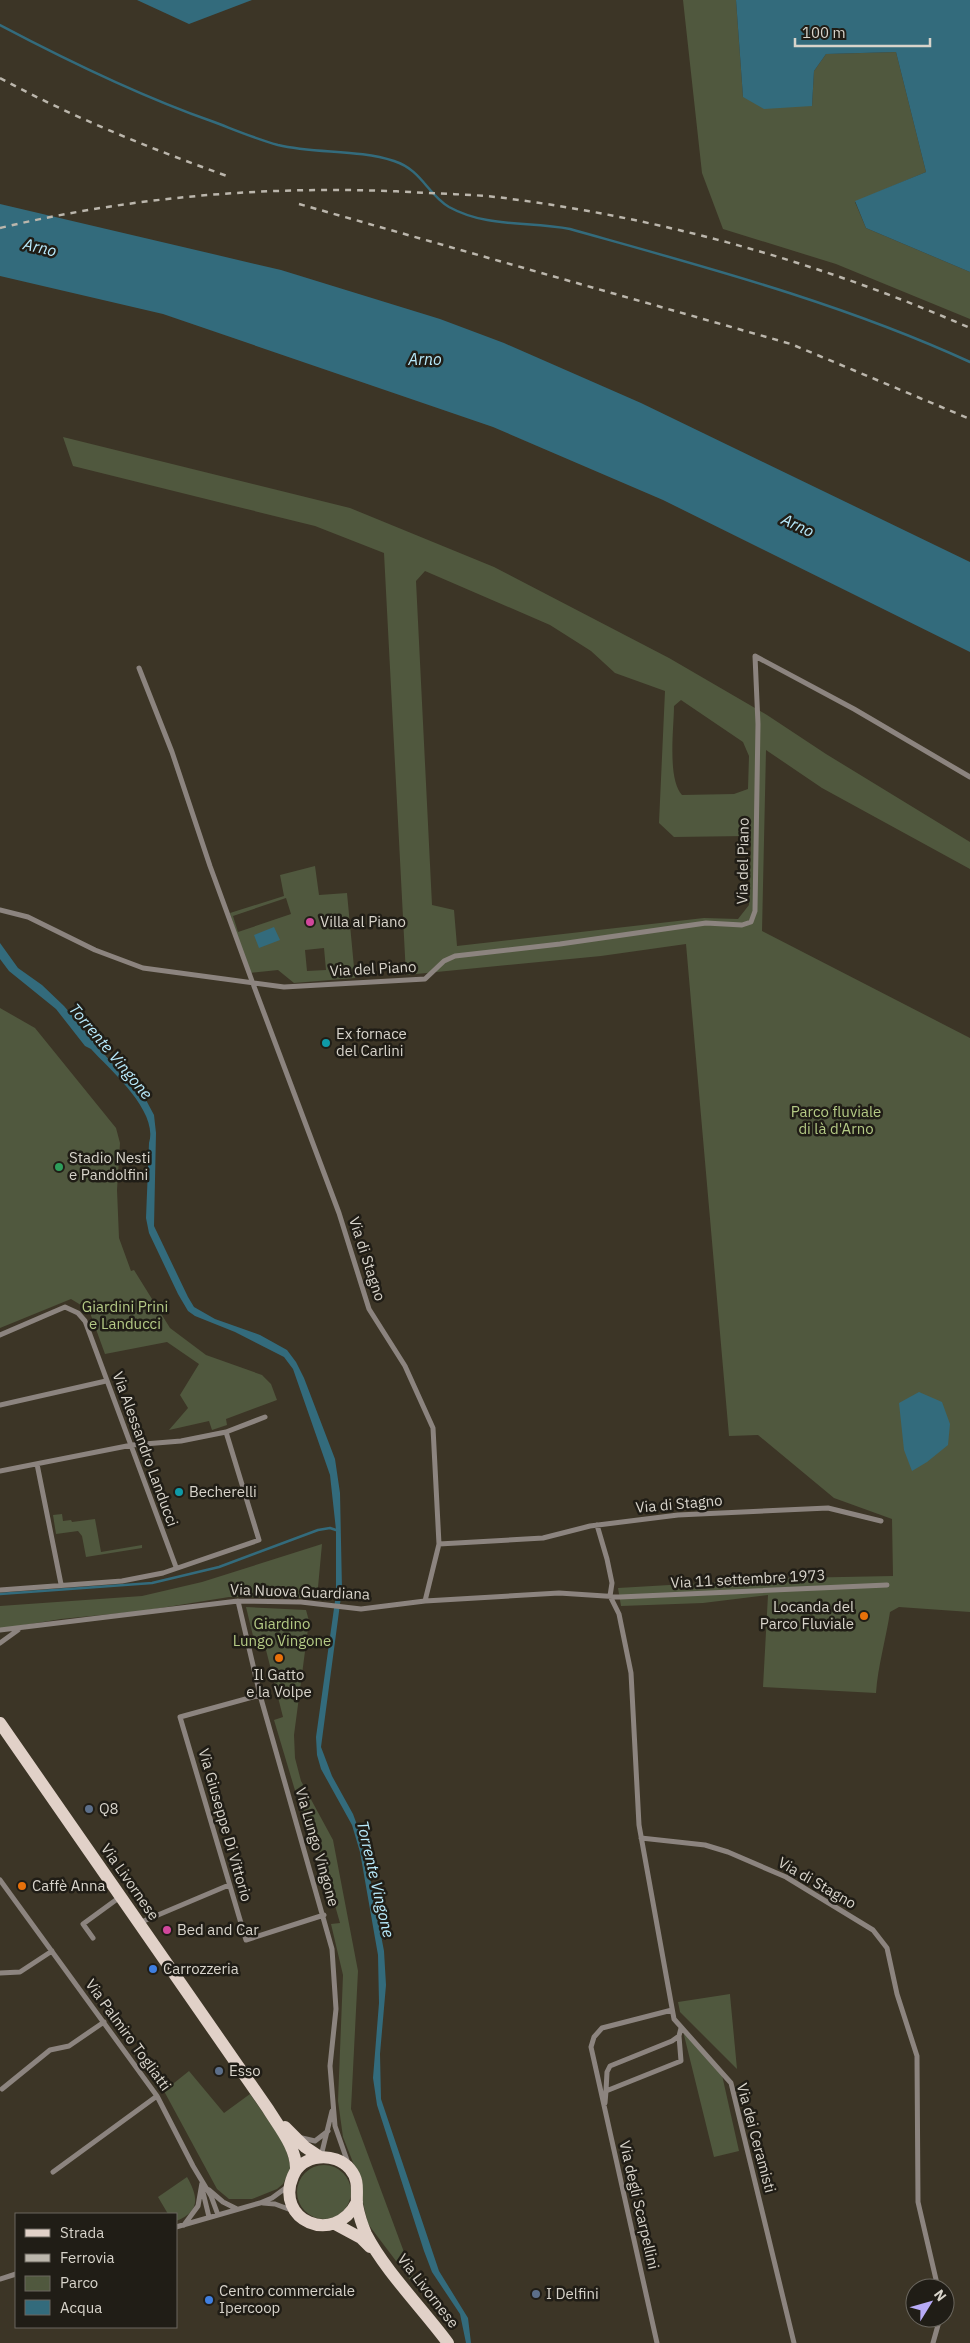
<svg xmlns="http://www.w3.org/2000/svg" width="970" height="2343" viewBox="0 0 970 2343" font-family="'IBM Plex Sans',sans-serif">
<style>
.green{fill:#50583e;fill-rule:evenodd}
.water{fill:#336b7c}
.lines{fill:none;stroke-linecap:round;stroke-linejoin:round}
.stream{stroke:#336b7c;stroke-width:2.5}
.street{stroke:#8c847f;stroke-width:5}
.primary{stroke:#e1d1c8;stroke-width:12}
.rail{stroke:#bbb6ac;stroke-width:2.5;stroke-dasharray:6 6;stroke-linecap:butt}
.hotel-dot{fill:#d1479c;stroke:#201d16;stroke-width:2}
.culture-dot{fill:#0f9aa8;stroke:#201d16;stroke-width:2}
.leisure-dot{fill:#2e9e5b;stroke:#201d16;stroke-width:2}
.food-dot{fill:#e8710a;stroke:#201d16;stroke-width:2}
.service-dot{fill:#5c6f8a;stroke:#201d16;stroke-width:2}
.shop-dot{fill:#3f7fe0;stroke:#201d16;stroke-width:2}
.labels{text-anchor:middle;stroke-width:5;stroke-linejoin:round;paint-order:stroke}
.street-label{font-size:15px;fill:#d8d4cb;stroke:#201d16}
.poi-label{font-size:15px;fill:#d8d4cb;stroke:#201d16;text-anchor:start}
.park-label{font-size:15px;fill:#b4ca85;stroke:#201d16}
.water-label{font-size:16px;font-style:italic;fill:#b8eafc;stroke:#201d16}
</style>
<rect width="100%" height="100%" fill="#3c3526"/>
<path class="green" d="M683,0H736L743,97L812,106L814,71L826,54L896,52L926,172L855,202L866,228L970,272V319L836,264L723,229L702,173Z
M63,437L350,508L494,567L669,658L767,715L826,754L970,842V869L822,788L766,750L762,931L970,1038V1612L899,1607L890,1612C886,1639 878,1665 876,1693L763,1687L768,1595L703,1603L621,1606L618,1588L792,1578L893,1576L892,1519L834,1498L758,1435L729,1436L686,944L601,956L406,975L384,553L315,526L73,466ZM425,571L550,625L591,651L615,673L665,691L659,823L674,837L746,836L751,843L749,905L738,919L704,918L457,946L454,910L432,905L416,581ZM681,700L743,742L749,756L748,789L734,794L682,795C667,779 674,727 674,706Z
M315,866L319,895L347,893L355,978L294,983L278,970L249,973L230,913L284,896L280,875ZM286,898L291,914L238,932L233,916ZM324,948L326,970L307,971L305,950Z
M0,1008L35,1028L116,1128L120,1143L117,1190L119,1238L131,1271L134,1270L170,1328L206,1355L262,1375L271,1384L277,1400L226,1419L227,1425L212,1430L209,1421L169,1430L188,1408L180,1395L199,1364L167,1342L105,1354L89,1310L71,1299L0,1328Z
M62,1514L63,1521L71,1520L72,1522L95,1519L101,1552L142,1545V1548L86,1557L82,1536L78,1531L56,1534L53,1515Z
M322,1544L317,1598L229,1597L142,1611L61,1619L0,1629V1606L142,1596L202,1582Z
M246,1607L306,1610L309,1621L294,1735L295,1758L301,1781L333,1840L358,1971L351,2109L418,2290L368,2224L354,2165L343,2137L338,2101L343,1975L331,1924L340,1923L311,1822L305,1824L274,1720L283,1717L266,1650L254,1640Z
M730,1994V1995L737,2069L680,2012L678,2002Z
M683,2031L722,2075L739,2151L714,2157Z
M189,2071L224,2113L250,2094L284,2143L291,2167L283,2184L277,2189L252,2199H229L217,2189L164,2091Z
M297 2192a27 27 0 1 1 54 0a27 27 0 1 1-54 0Z
M187,2177C198,2196 201,2212 176,2221V2214H168L158,2197Z"/>
<path class="water" d="M137,0H252L189,24Z
M736,0H970V272L866,228L855,201L926,172L896,52L826,54L814,71L812,106L764,109L743,97Z
M0,204L281,270L440,319L504,343L641,403L970,562V652L663,500L493,427L163,314L0,276Z
M274,927L280,940L259,948L254,935Z
M0,938V943L18,968L42,985L64,1006L115,1067L146,1100L154,1115L156,1133L154,1226L188,1297L194,1307L215,1319L260,1335L287,1350L296,1362L304,1378L335,1459L340,1493L342,1589L321,1747L332,1776L353,1814L363,1841L384,1951L386,1985L380,2054L381,2099L439,2271L468,2318L471,2343H466L460,2314L432,2272L424,2251L377,2105L373,2078L379,2003L378,1955L375,1938L360,1852L352,1825L321,1769L317,1755L316,1737L336,1594V1530L330,1475L293,1369L284,1357L235,1332L195,1316L188,1311L178,1294L149,1233L146,1218L149,1143C159,1111 110,1070 91,1049L85,1046L56,1009L9,971L0,959Z
M919,1392L942,1402L950,1424L948,1445L927,1462L912,1471L904,1450L899,1403Z"/>
<g class="lines">
<path class="stream" d="M0,25C70,62 140,96 214,122C235,130 256,139 278,145C316,154 357,149 394,161C422,170 427,194 449,207C487,228 529,221 570,229C705,267 842,303 970,362
M0,1594L152,1583L219,1567L318,1530L330,1528L339,1531"/>
<path class="street" d="M139,668L172,752L210,866L252,981L339,1213L369,1309L405,1366L433,1428L439,1544L425,1601
M0,910L28,917L95,950L143,968L284,987L425,979L444,961L455,956L560,944L706,923L742,925L751,922L755,911L758,724L755,656L854,709L970,777
M0,1335L65,1307L78,1313L85,1321L176,1567
M0,1405L106,1381
M226,1432L265,1417
M37,1464L61,1584
M0,1471L132,1445L181,1441L226,1432L259,1540L163,1573L122,1581L0,1590
M597,1525L607,1559L612,1583L610,1596L619,1614L631,1673L639,1825L674,2019L731,2083L794,2343
M439,1544L543,1538L590,1526L678,1515L828,1508L881,1521
M238,1601L260,1695L332,1949L336,2009L330,2066L335,2126L348,2163
M0,1630L238,1601L301,1602L361,1609L425,1601L559,1593L620,1597L887,1585
M0,1643L18,1630
M260,1695L180,1717L246,1940L324,1915
M641,1838L705,1845L728,1852L786,1877L873,1930L887,1948L897,1994L917,2056L918,2202L938,2288
M0,1880L157,2096L193,2166L211,2196L218,2215
M139,1923L229,1885
M93,1938L83,1924L120,1897
M0,1973L20,1972L52,1951
M2,2089L50,2050L69,2046L104,2022
M606,2091L607,2072L610,2066L672,2041L679,2036L681,2028
M605,2103L606,2091L681,2061L679,2036
M302,2138L315,2141L328,2131
M321,2156L332,2111
M53,2172L157,2096
M202,2188L209,2217
M209,2190L223,2202L237,2209
M263,2203L275,2204L291,2210
M184,2225L198,2206L202,2183
M176,2227L260,2203L272,2198L287,2187
M0,2279L16,2274
M657,2343L591,2047L594,2037L602,2028L672,2010
M933,2343L940,2318"/>
<path class="primary" d="M0,1723L268,2109C279,2127 297,2148 296,2170
M285,2127L305,2147L320,2157
M357,2202C334,2247 274,2220 293,2176C302,2154 335,2151 350,2169C360,2181 356,2191 357,2205C359,2215 362,2225 366,2234C385,2271 423,2309 448,2343
M335,2224L361,2238L370,2247"/>
<path class="rail" d="M0,78C72,117 149,148 227,176
M299,204L791,344L970,419
M0,228C134,196 273,185 411,192C439,194 468,194 496,197C659,217 820,262 970,328"/>
</g>
<g class="hotel-dot">
<circle cx="310" cy="922" r="5"/>
<circle cx="167" cy="1930" r="5"/>
</g>
<g class="culture-dot">
<circle cx="326" cy="1043" r="5"/>
<circle cx="179" cy="1492" r="5"/>
</g>
<circle class="leisure-dot" cx="59" cy="1167" r="5"/>
<g class="food-dot">
<circle cx="864" cy="1616" r="5"/>
<circle cx="279" cy="1658" r="5"/>
<circle cx="22" cy="1886" r="5"/>
</g>
<g class="service-dot">
<circle cx="89" cy="1809" r="5"/>
<circle cx="219" cy="2071" r="5"/>
<circle cx="536" cy="2294" r="5"/>
</g>
<g class="shop-dot">
<circle cx="153" cy="1969" r="5"/>
<circle cx="209" cy="2300" r="5"/>
</g>
<g class="labels">
<g class="street-label">
<text transform="translate(743 861) rotate(-89)" y="5">Via del Piano</text>
<text transform="translate(373 969) rotate(-3)" y="5">Via del Piano</text>
<text transform="translate(367 1259) rotate(72)" y="5">Via di Stagno</text>
<text transform="translate(145 1449) rotate(70)" y="5">Via Alessandro Landucci</text>
<text transform="translate(679 1504) rotate(-5)" y="5">Via di Stagno</text>
<text transform="translate(748 1579) rotate(-3)" y="5">Via 11 settembre 1973</text>
<text transform="translate(300 1592) rotate(2)" y="5">Via Nuova Guardiana</text>
<text transform="translate(225 1825) rotate(74)" y="5">Via Giuseppe Di Vittorio</text>
<text transform="translate(317 1847) rotate(74)" y="5">Via Lungo Vingone</text>
<text transform="translate(130 1882) rotate(55)" y="5">Via Livornese</text>
<text transform="translate(817 1883) rotate(30)" y="5">Via di Stagno</text>
<text transform="translate(128 2035) rotate(54)" y="5">Via Palmiro Togliatti</text>
<text transform="translate(756 2138) rotate(75)" y="5">Via dei Ceramisti</text>
<text transform="translate(639 2205) rotate(77)" y="5">Via degli Scarpellini</text>
<text transform="translate(428 2291) rotate(52)" y="5">Via Livornese</text>
</g>
<g class="poi-label">
<text x="320" y="927">Villa al Piano</text>
<text x="336" y="1039">Ex fornace<tspan x="336" dy="17">del Carlini</tspan></text>
<text x="69" y="1163">Stadio Nesti<tspan x="69" dy="17">e Pandolfini</tspan></text>
<text x="189" y="1497">Becherelli</text>
<text x="854" y="1612" text-anchor="end">Locanda del<tspan x="854" dy="17">Parco Fluviale</tspan></text>
<text x="279" y="1680" text-anchor="middle">Il Gatto<tspan x="279" dy="17">e la Volpe</tspan></text>
<text x="99" y="1814">Q8</text>
<text x="32" y="1891">Caffè Anna</text>
<text x="177" y="1935">Bed and Car</text>
<text x="163" y="1974">Carrozzeria</text>
<text x="229" y="2076">Esso</text>
<text x="219" y="2296">Centro commerciale<tspan x="219" dy="17">Ipercoop</tspan></text>
<text x="546" y="2299">I Delfini</text>
</g>
<g class="park-label">
<text x="836" y="1117">Parco fluviale<tspan x="836" dy="17">di là d'Arno</tspan></text>
<text x="125" y="1312">Giardini Prini<tspan x="125" dy="17">e Landucci</tspan></text>
<text x="282" y="1629">Giardino<tspan x="282" dy="17">Lungo Vingone</tspan></text>
</g>
<g class="water-label">
<text transform="translate(40 247) rotate(13)" y="6">Arno</text>
<text x="425" y="365">Arno</text>
<text transform="translate(798 525) rotate(25)" y="6">Arno</text>
<text transform="translate(111 1051) rotate(50)" y="6">Torrente Vingone</text>
<text transform="translate(376 1879) rotate(77)" y="6">Torrente Vingone</text>
</g>
</g>
<rect x="15" y="2213" width="162" height="115" fill="#201d16" stroke="#6a665e"/>
<rect x="25" y="2229" width="25" height="8" fill="#e1d1c8" stroke="#6a665e"/>
<text x="60" y="2238" font-size="15" fill="#d8d4cb">Strada</text>
<rect x="25" y="2254" width="25" height="8" fill="#bbb6ac" stroke="#6a665e"/>
<text x="60" y="2263" font-size="15" fill="#d8d4cb">Ferrovia</text>
<rect x="25" y="2276" width="25" height="15" fill="#50583e" stroke="#6a665e"/>
<text x="60" y="2288" font-size="15" fill="#d8d4cb">Parco</text>
<rect x="25" y="2300" width="25" height="15" fill="#336b7c" stroke="#6a665e"/>
<text x="60" y="2313" font-size="15" fill="#d8d4cb">Acqua</text>
<g transform="translate(930 2303) rotate(53)"><circle r="24" fill="#201d16" stroke="#6a665e"/>
<path d="M0-4L9 19L0 12L-9 19Z" fill="#b8abf7"/>
<text y="-8" font-size="14" font-weight="bold" text-anchor="middle" fill="#d8d4cb">N</text>
</g>
<path d="M795 38v8h135v-8" fill="none" stroke="#d8d4cb" stroke-width="2.5"/>
<text x="802" y="38" font-size="15" fill="#d8d4cb" stroke="#201d16" stroke-width="4" paint-order="stroke">100 m</text>
</svg>
